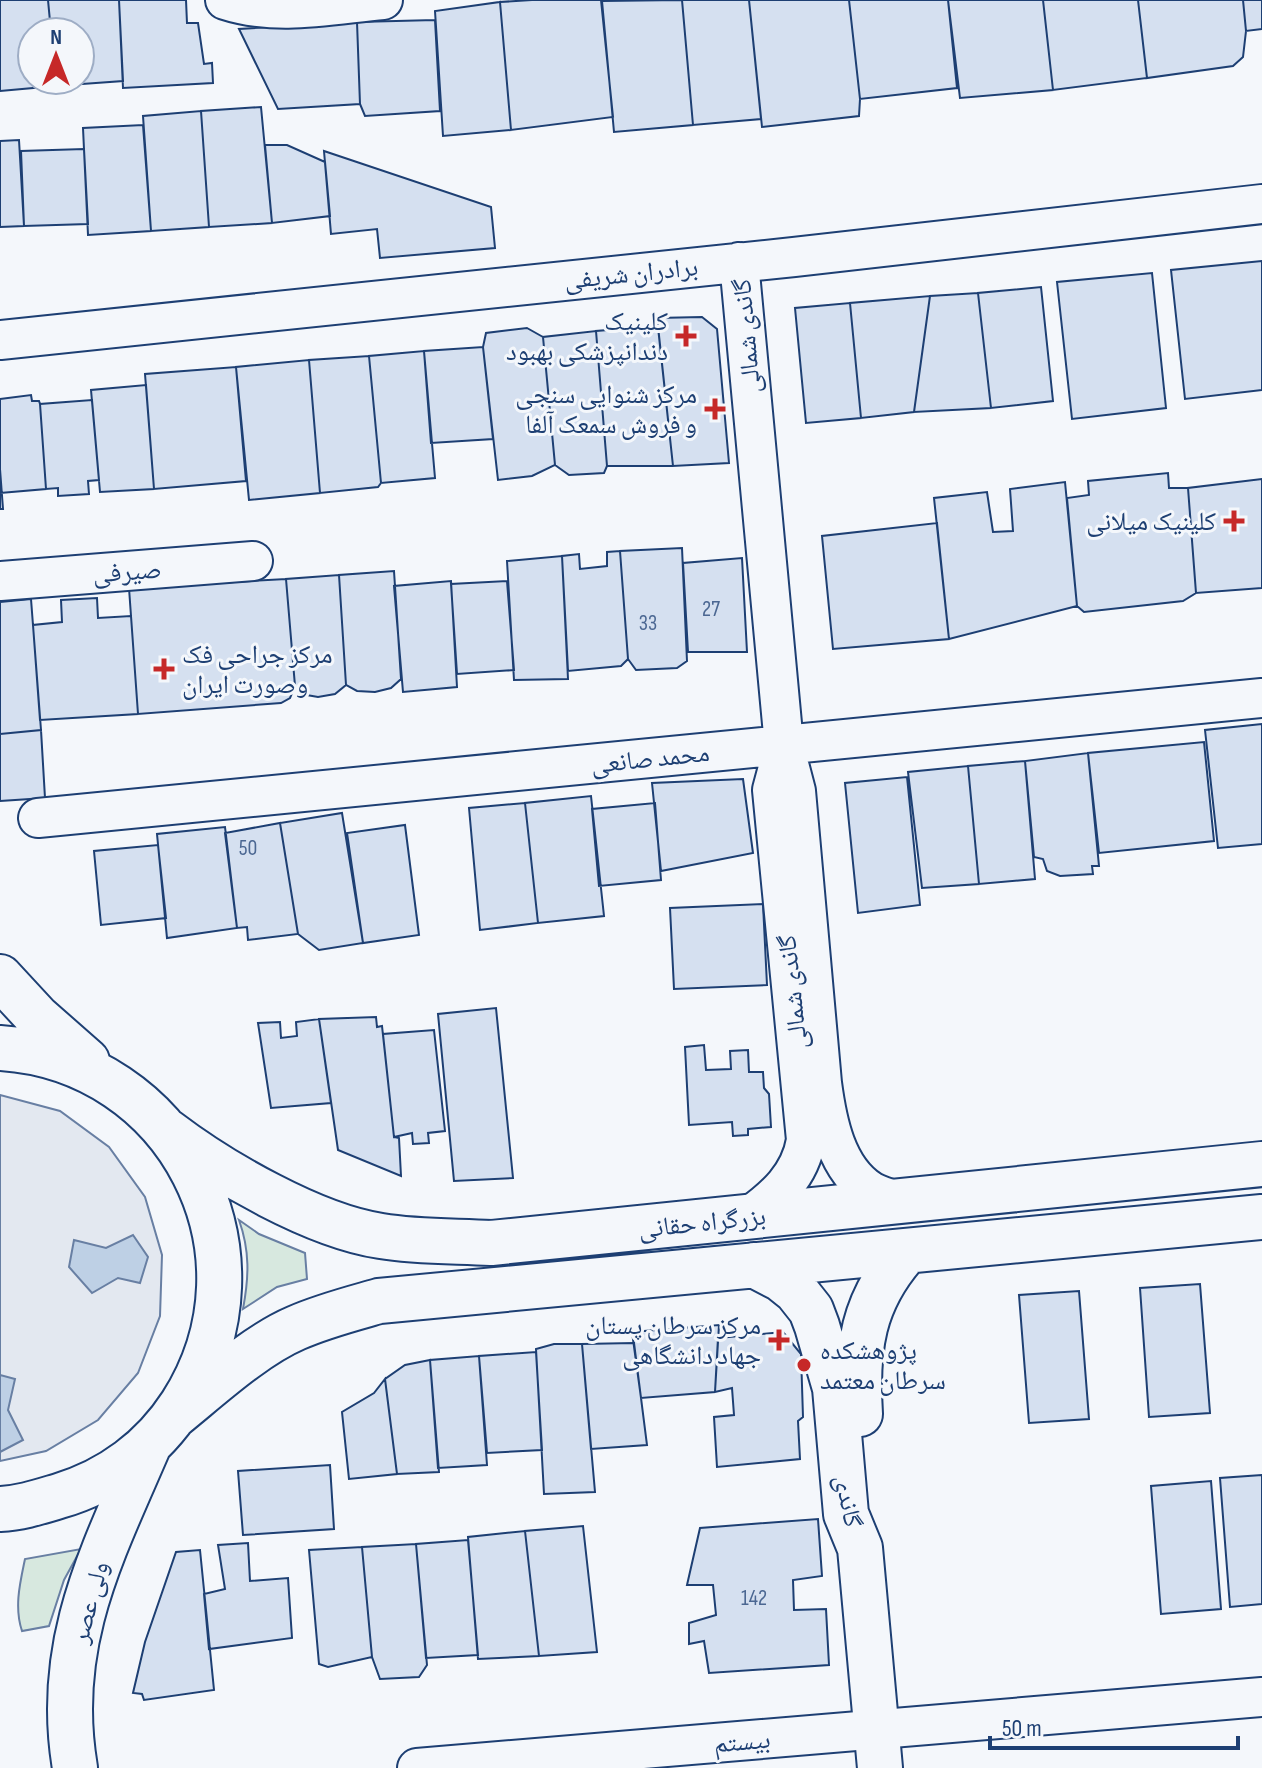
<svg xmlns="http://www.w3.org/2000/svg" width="1262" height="1768" viewBox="0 0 1262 1768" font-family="'Sofia Sans Condensed','Noto Naskh Arabic',sans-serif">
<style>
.green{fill:#d7e8df;stroke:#687fa3;stroke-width:2}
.parking{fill:#e3e8f0;stroke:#687fa3;stroke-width:2}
.water{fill:#bed0e5;stroke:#687fa3;stroke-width:2}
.building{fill:#d5e0f0;stroke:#1d3f73;stroke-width:2}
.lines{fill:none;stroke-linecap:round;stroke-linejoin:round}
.minor-casing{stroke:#1d3f73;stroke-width:42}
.major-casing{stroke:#1d3f73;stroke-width:48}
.minor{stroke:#f4f7fb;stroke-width:38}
.major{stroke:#f4f7fb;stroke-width:44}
.poi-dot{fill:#c62828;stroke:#f4f7fb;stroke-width:3}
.labels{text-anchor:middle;stroke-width:6;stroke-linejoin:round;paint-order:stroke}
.number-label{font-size:22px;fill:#4b6792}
.street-label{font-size:26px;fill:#1d3f73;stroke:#f4f7fb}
.poi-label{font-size:26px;fill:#1d3f73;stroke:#f4f7fb;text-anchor:end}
</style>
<rect width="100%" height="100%" fill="#f4f7fb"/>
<path class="green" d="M239,1220L259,1234L305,1253L307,1279L277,1287L243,1309C249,1277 250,1251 239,1220Z
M81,1549L64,1580L49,1626L22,1631C14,1607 20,1583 25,1559Z"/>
<path class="parking" d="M0,1095L60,1111L109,1147L145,1197L162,1255L160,1316L138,1373L98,1420L46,1451L0,1461Z"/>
<path class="water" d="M133,1235L148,1257L140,1283L118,1278L92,1293L69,1267L74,1240L106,1248Z
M0,1375L15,1379L8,1410L23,1440L0,1452Z"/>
<path class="building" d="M0,0H48L51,32H32V80H55V86L0,91Z
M48,0H119L123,81L55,86V80H80V32H51Z
M119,0H186L187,23H198L204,64L212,63L213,83L123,88Z
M532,0H601L613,117L511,130L500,2Z
M682,0L693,125L614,132L602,1Z
M682,0H749L761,119L693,125Z
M749,0H849L860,99L859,116L762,127Z
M849,0H948L957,88L860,99Z
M948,0H1043L1053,90L960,98Z
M1043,0H1138L1147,78L1053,90Z
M1138,0H1243L1246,31L1243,57L1233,66L1147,78Z
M1243,0H1262V29L1246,31Z
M500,2L511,130L443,136L435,11Z
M435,20L440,111L365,116L360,104L357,22Z
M357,22L360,104L278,109L239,29Z
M261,107L272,223L209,227L201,111Z
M201,111L209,227L151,231L143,116Z
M143,125L151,231L88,235L83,128Z
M19,140L24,226L0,227V141Z
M265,145H287L325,162L330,216L272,223Z
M84,149L88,224L24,226L21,151Z
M324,151L491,207L495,248L380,258L377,229L331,234Z
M1262,261V390L1185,399L1171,270Z
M1152,273L1166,408L1072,419L1057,282Z
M1041,287L1053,401L991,408L978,293Z
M978,293L991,408L914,412L930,296Z
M930,296L914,412L861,418L850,303Z
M850,303L861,418L806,423L795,308Z
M702,317L717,329L729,463L673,466L657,318Z
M658,326L673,466H607L596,331Z
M527,328L543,337L555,465L532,476L498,480L483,347L486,333Z
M596,331L607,466L604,473L569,475L555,465L543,337Z
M483,347L493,439L431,443L424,351Z
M424,351L435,478L381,483L369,356Z
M369,356L381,483L378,487L320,493L309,360Z
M309,360L320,493L249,500L236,367Z
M236,367L246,481L154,489L145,374Z
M146,385L154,489L100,492L91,390Z
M31,395L32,401H39L40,404L46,489L0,493V399Z
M92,400L99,480L88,481L89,494L58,496V488L46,489L40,404Z
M0,469L3,509H0Z
M1168,473L1169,488H1188L1196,593L1183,601L1084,612L1077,606L1067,498L1089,495L1088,481Z
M1262,479V588L1196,593L1188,488Z
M1065,482L1077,606L949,639L934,498L987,492L993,532L1013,531L1010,489Z
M937,523L949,639L833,649L822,536Z
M682,548L687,661L677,668L636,670L628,659L620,551Z
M620,551L628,659L621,666L568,671L562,556L579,554L580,569L607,566V552Z
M562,556L568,679L514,680L507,561Z
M742,558L747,652H688L683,563Z
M394,571L401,679L391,688L375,692L357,691L346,685L339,575Z
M339,575L346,685L335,694L318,697L301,694L295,686L286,579Z
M286,579L295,686L290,698L281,703L138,714L129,588Z
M451,581L457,687L403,692L394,586Z
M507,581L514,670L457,674L451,584Z
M97,598L98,618L131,616L138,714L40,720L33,625L62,622L61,600Z
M31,599L41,730L0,734V602Z
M1262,724V844L1218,848L1205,730Z
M41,730L45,798L0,801V734Z
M1204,742L1214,841L1099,853L1088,753Z
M1088,753L1099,866H1092L1093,874L1060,876L1047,871L1043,859L1034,857L1025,761Z
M1025,761L1035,879L979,884L968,766Z
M968,766L979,884L922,888L908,772Z
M907,777L920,905L858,913L845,783Z
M743,779L753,853L661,871L652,783Z
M591,796L604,916L538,923L525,803Z
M525,803L538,923L480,930L469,808Z
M655,803L661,880L599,886L592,809Z
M342,813L363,943L319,950L298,934L280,823Z
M280,823L298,934L248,940L247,927L237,928L225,833Z
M405,825L419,935L363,943L347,833Z
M225,827L237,928L167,938L157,834Z
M158,845L166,918L101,925L94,851Z
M763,904L767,985L674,989L670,908Z
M496,1008L513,1178L454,1181L438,1014Z
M376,1017L377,1027L382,1026L394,1137L399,1138L401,1176L338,1150L319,1019Z
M319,1019L331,1103L271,1108L258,1023L280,1022L281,1038L297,1036L296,1022Z
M434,1030L445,1131L428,1133L429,1143L413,1144L412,1133L394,1137L383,1034Z
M704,1045L706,1070L731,1069L730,1051L748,1050L749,1072H763L764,1088L769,1094L771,1127L748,1129V1135L733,1136L732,1122L689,1125L685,1047Z
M1200,1284L1210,1413L1149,1417L1140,1288Z
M1079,1291L1089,1419L1029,1423L1019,1295Z
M719,1325L715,1392L641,1398L632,1332Z
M783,1332L801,1354L803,1417L798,1421L800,1459L717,1467L714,1417L734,1415L732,1388L715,1392L718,1338Z
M634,1343L647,1445L591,1449L582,1344Z
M554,1344H582L595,1492L544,1494L536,1349Z
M536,1352L542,1450L487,1453L479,1356Z
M479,1356L487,1465L438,1468L430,1360Z
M430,1360L439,1472L397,1474L385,1379L405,1365Z
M385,1379L397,1474L349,1479L342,1412L374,1393Z
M330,1465L334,1529L243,1535L238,1471Z
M1262,1475V1604L1230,1607L1220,1478Z
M1211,1481L1221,1609L1161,1614L1151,1486Z
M818,1519L822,1576L793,1580L794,1610L826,1609L829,1665L709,1673L704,1641L689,1644V1623L716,1615L713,1585H687L700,1528Z
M583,1526L597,1652L539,1656L525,1531Z
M525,1531L539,1656L478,1659L468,1537Z
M468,1540L478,1655L426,1658L416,1544Z
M248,1543L250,1581L288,1578L292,1638L209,1649L204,1594L225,1589L218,1545Z
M416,1544L427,1665L419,1677L380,1679L372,1657L362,1547Z
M362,1547L372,1657L328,1667L319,1664L309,1550Z
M200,1550L214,1690L144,1700L142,1694L133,1693L145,1642L176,1552Z"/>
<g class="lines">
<g class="minor-casing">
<path id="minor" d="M225,0C277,17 330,5 383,0
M739,262L784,745
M0,340L794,257L1262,204
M0,581L253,561
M38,818L1262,698
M747,1218C776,1197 800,1176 806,1140L772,790L784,745L796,791L822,1083C827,1121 836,1169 871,1191C880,1196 891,1199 901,1202
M417,1768L1262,1697"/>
</g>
<g class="major-casing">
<path id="major" d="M0,977L37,1017L87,1061
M0,1048C178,1059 278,1253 182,1404C153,1449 110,1481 59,1496C39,1502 21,1508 0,1509
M167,1131C221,1172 314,1226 381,1236C417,1242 455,1241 491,1243L1262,1164
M754,1265L781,1279L796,1291L811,1310L817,1326L835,1388L846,1514L860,1548L880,1768
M860,1414C856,1349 862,1301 907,1251
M174,1416C210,1387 254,1346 296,1328C323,1316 351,1309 379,1301L1262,1217
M75,1768C54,1645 101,1556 148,1447"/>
</g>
<use href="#minor" class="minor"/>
<use href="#major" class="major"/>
</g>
<g class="poi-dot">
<path d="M682 324h8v8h8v8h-8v8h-8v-8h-8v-8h8z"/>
<path d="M711 397h8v8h8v8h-8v8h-8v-8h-8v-8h8z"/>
<path d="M1230 509h8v8h8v8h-8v8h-8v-8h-8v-8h8z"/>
<path d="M160 657h8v8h8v8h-8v8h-8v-8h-8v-8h8z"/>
<path d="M775 1328h8v8h8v8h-8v8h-8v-8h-8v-8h8z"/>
<circle cx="804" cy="1365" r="8"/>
</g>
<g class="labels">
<g class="number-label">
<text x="711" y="616">27</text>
<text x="648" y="630">33</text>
<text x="248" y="855">50</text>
<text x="754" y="1605">142</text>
</g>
<g class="street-label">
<text transform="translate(631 273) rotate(-6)" y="9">برادران شریفی</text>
<text transform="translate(746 336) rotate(-95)" y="9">گاندی شمالی</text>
<text transform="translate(127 571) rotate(-4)" y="9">صیرفی</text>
<text transform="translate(650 758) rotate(-6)" y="9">محمد صانعی</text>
<text transform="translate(792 992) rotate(-96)" y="9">گاندی شمالی</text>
<text transform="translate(702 1222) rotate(-6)" y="9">بزرگراه حقانی</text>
<text transform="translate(849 1501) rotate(79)" y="9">گاندی</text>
<text transform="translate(89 1602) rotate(-75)" y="9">ولی عصر</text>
<text transform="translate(742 1741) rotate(-5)" y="9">بیستم</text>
</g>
<g class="poi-label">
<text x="668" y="330">کلینیک<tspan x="668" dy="30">دندانپزشکی بهبود</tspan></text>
<text x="697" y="403">مرکز شنوایی سنجی<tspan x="697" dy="30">و فروش سمعک آلفا</tspan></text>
<text x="1216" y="530">کلینیک میلانی</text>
<text x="182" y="663" text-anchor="start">مرکز جراحی فک<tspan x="182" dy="30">وصورت ایران</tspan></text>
<text x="761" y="1334">مرکز سرطان پستان<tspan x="761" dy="30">جهاد دانشگاهی</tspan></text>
<text x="820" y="1359" text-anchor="start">پژوهشکده<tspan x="820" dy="30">سرطان معتمد</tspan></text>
</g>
</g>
<g transform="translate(56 56)"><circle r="38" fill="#f4f7fb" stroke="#9eadc5" stroke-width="2"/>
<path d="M0-6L14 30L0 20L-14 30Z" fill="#c62828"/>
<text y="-12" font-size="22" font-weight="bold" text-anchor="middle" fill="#1d3f73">N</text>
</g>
<path d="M990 1736v12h248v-12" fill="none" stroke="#1d3f73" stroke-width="4"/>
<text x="1002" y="1736" font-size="24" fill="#1d3f73" stroke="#f4f7fb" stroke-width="6" paint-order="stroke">50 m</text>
</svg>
